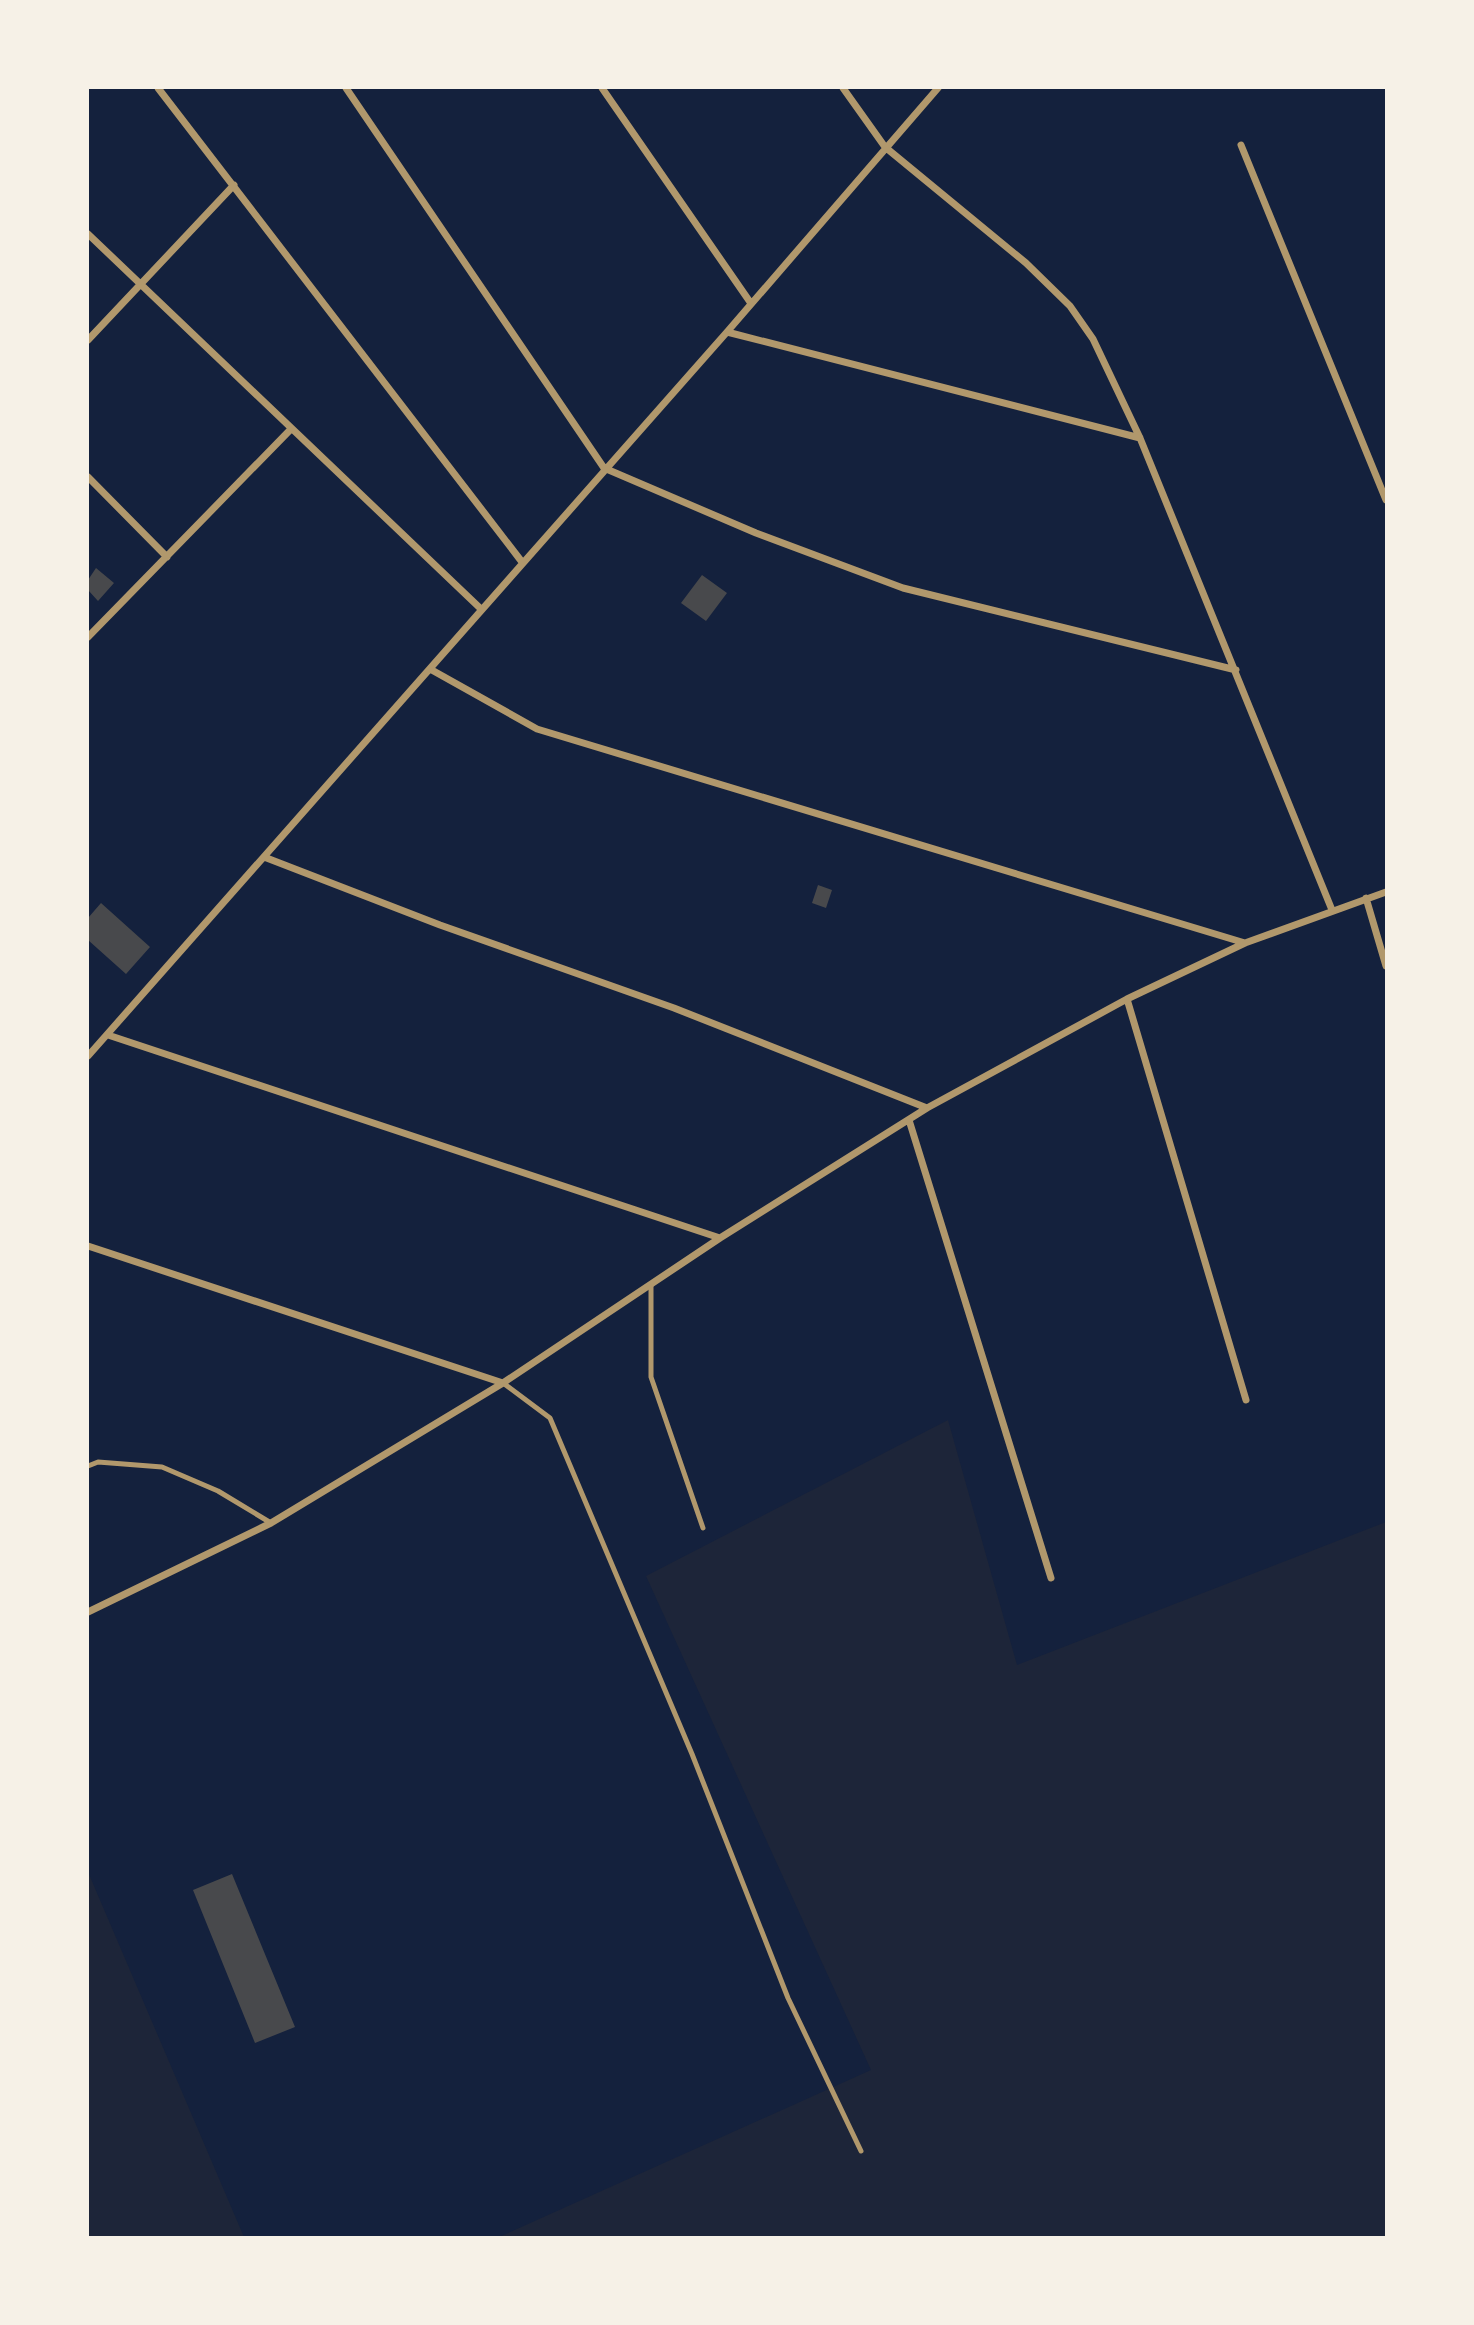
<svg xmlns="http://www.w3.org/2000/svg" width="1474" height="2325" viewBox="0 0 1474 2325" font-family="Helvetica,sans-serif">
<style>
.green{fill:#1d2539}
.building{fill:#48494c}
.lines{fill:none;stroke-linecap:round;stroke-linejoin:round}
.service{stroke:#b1986c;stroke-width:5}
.minor{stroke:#b1986c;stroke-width:7}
</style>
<rect width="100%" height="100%" fill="#14213d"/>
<path class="green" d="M948,1420L1017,1665L1386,1522V2237L497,2238L871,2070L646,1576Z
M88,1872L244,2237H88Z"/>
<path class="building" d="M96,568L114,583L98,601L88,590V580Z
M702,575L727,593L706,621L681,603Z
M818,885L832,890L826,908L812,903Z
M101,903L150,947L126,974L88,940V918Z
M232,1874L295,2027L255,2043L193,1890Z"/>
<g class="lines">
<path class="service" d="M651,1285V1377L703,1528
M503,1383L550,1418L692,1754L788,1998L861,2151
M88,1466L98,1462L162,1467L218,1491L271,1523"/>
<path class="minor" d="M158,88L522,562
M346,88L604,468L756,533L903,588L1236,670
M602,88L750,302
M843,88L885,147L1026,263L1070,306L1093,339L1140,438L1332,910
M1241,145L1386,500
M88,234L481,609
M727,332L1140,438
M88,340L234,185
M88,477L167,557
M88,637L291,429
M430,669L537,729L1245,943
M264,857L440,925L674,1008L927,1108
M1366,898L1386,966
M1127,999L1246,1400
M108,1035L720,1238
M88,1056L727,332L938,88
M909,1120L1051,1578
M88,1246L503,1383
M88,1612L271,1523L503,1383L720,1238L927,1108L1127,999L1245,943L1386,892"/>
</g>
<rect width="1474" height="2325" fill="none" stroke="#f6f1e7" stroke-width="178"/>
</svg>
